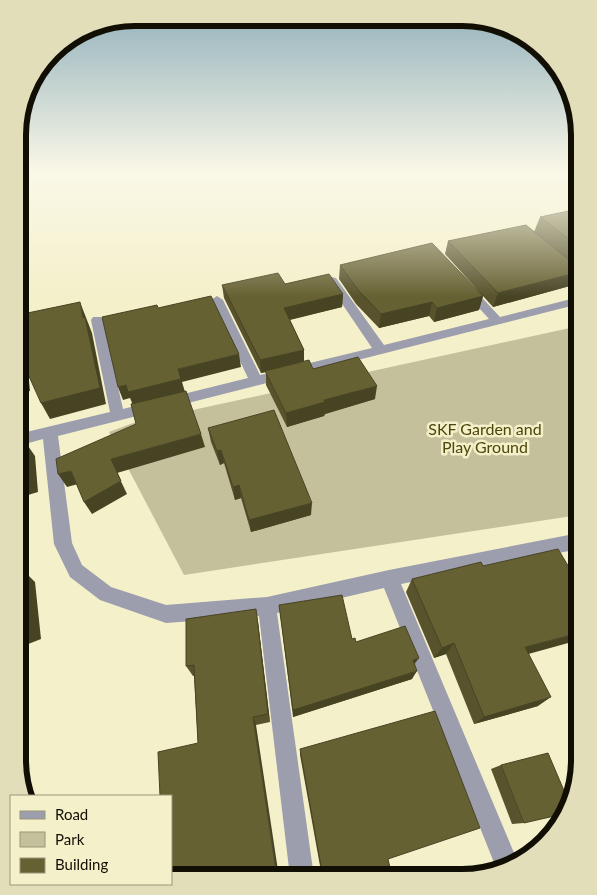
<svg xmlns="http://www.w3.org/2000/svg" width="597" height="895" viewBox="0 0 597 895" font-family="Lato,sans-serif">
<style>
.green{fill:#c4c09c}
.lines{fill:none;stroke-linecap:round;stroke-linejoin:round}
.minor{fill:#9c9dad;fill-rule:evenodd}
.wall{fill:#58532c}
.shaded-wall{fill:#474424}
.building{fill:#666133;stroke:#474424}
.labels{text-anchor:middle;stroke-width:5;stroke-linejoin:round;paint-order:stroke}
.park-label{font-size:16px;fill:#4d470a;stroke:#f4f0ca}
.rim{fill:none;stroke:#110f04;stroke-width:6}
</style>
<rect width="100%" height="100%" fill="#f4f0ca"/>
<path class="green" d="M579,326V515L184,575L109,432L133,423Z"/>
<g class="lines">
<path class="minor" d="M332,277L336,278L384,345L489,319L462,289L468,286L472,287L500,317L579,297V304L58,436L72,543L82,565L111,587L166,605L267,597L389,570L579,533V549L401,584L517,860L507,868L497,870L384,588L277,613L314,877H290L259,616L166,623L100,600L70,577L54,544L43,439L18,446V434L110,412L91,320L93,317H101L103,320L123,409L248,378L211,300L217,296L223,300L260,375L372,348L326,280Z"/>
</g>
<path class="wall" d="M579,205V279L577,284L493,307L483,296L479,310L434,322L429,316L379,328L356,304L339,279L340,265L482,295L445,254L448,241L534,232L540,217L573,210L575,206Z
M285,284L343,294L342,307L290,320L304,350V362L313,369L375,399L325,414L324,416L287,427L266,385V372L261,373L224,298L222,285Z
M208,428L311,515L251,532L241,498L235,500L224,463L220,465L211,442Z
M579,547V578L568,559Z
M412,579L529,654L538,706L474,724L446,654L434,658L406,592Z
M279,605L352,639L356,642L415,664L412,679L293,717Z
M258,622L270,722L256,725L198,743L194,676H193L186,666Z
M300,749L388,859L392,877H322L300,755Z
M501,765L524,823L512,824L491,769Z"/>
<path class="shaded-wall" d="M579,272V279L577,284L493,307L498,293Z
M343,294L342,307L284,321V308Z
M483,296L479,310L434,322L437,308Z
M80,302L92,333L106,404L50,419L41,403L83,318Z
M432,302L429,316L379,328L381,314Z
M304,350V363L261,373L260,360Z
M19,354L28,370L30,391L18,394Z
M239,354L241,367L182,382L185,392L133,405L130,398L123,400L118,387L178,369Z
M377,386L375,399L325,414L324,416L287,427L286,413L324,400Z
M201,434L205,447L117,473L127,494L92,514L84,502L111,459Z
M26,443L35,456L38,492L18,498V482Z
M221,450L224,463L220,465L217,451Z
M71,471L78,484L67,487L58,474Z
M239,485L241,498L235,500L233,487Z
M312,503L311,515L251,532L249,520Z
M24,571L35,582L41,639L18,648V635Z
M256,609L258,622L270,722L268,714Z
M579,633V640L514,658L525,647Z
M454,643L446,654L434,658L442,648Z
M419,658L413,666V660Z
M417,671L412,679L293,717V710Z
M551,697L538,706L474,724L484,717Z
M253,717L256,725L279,877H277Z"/>
<path class="building" d="M579,205V247L540,217L578,209L575,206Z
M526,225L579,268V272L498,293L448,241Z
M432,243L483,296L437,308L432,302L381,314L358,290L340,265Z
M278,273L285,284L329,274L343,294L284,308L304,350L260,360L222,285Z
M211,296L239,354L178,369L181,379L128,392L126,385L118,387L102,317L157,305L158,308Z
M80,302L83,318L85,317L100,388L41,403L19,354L21,375L18,376V315Z
M358,357L377,386L324,400L325,402L286,413L265,371L309,360L313,369Z
M186,391L201,434L111,459L121,481L84,502L71,471L58,474L56,459L136,424L131,404Z
M274,410L312,503L249,520L239,485L233,487L221,450L217,451L208,428Z
M26,443L28,479L18,482V445Z
M558,549L579,584V633L525,647L551,697L484,717L454,643L442,648L412,579L481,562L483,566Z
M24,571L29,630L18,635V573Z
M342,595L352,639L355,638L356,642L405,626L419,658L413,660L417,671L293,710L279,605Z
M256,609L268,714L253,717L277,877H171V796H160L158,752L198,743L194,665L186,666V619Z
M435,711L480,828L388,859L392,877H323L300,749Z
M548,753L568,800L563,814L524,823L501,765Z"/>
<linearGradient id="sky" x2="0" y2="1"><stop stop-color="#90afbb"/><stop offset="0.58" stop-color="#faf8e7"/><stop offset="1" stop-color="#faf8e7" stop-opacity="0"/></linearGradient>
<rect width="597" height="297" fill="url(#sky)"/>
<g class="labels">
<g class="park-label">
<text x="485" y="435">SKF Garden and<tspan x="485" dy="18">Play Ground</tspan></text>
</g>
</g>
<path d="M0 0H597V895H0ZM135 26H462A109 109 0 0 1 571 135V760A109 109 0 0 1 462 869H135A109 109 0 0 1 26 760V135A109 109 0 0 1 135 26Z" fill="#e2deba" fill-rule="evenodd"/>
<path class="rim" d="M135 26H462A109 109 0 0 1 571 135V760A109 109 0 0 1 462 869H135A109 109 0 0 1 26 760V135A109 109 0 0 1 135 26Z"/>
<rect x="10" y="795" width="162" height="90" fill="#f4f0ca" stroke="#99967b"/>
<rect x="20" y="811" width="25" height="8" fill="#9c9dad" stroke="#99967b"/>
<text x="55" y="820" font-size="15" fill="#110f04">Road</text>
<rect x="20" y="832" width="25" height="15" fill="#c4c09c" stroke="#99967b"/>
<text x="55" y="845" font-size="15" fill="#110f04">Park</text>
<rect x="20" y="858" width="25" height="15" fill="#666133" stroke="#99967b"/>
<text x="55" y="870" font-size="15" fill="#110f04">Building</text>
</svg>
